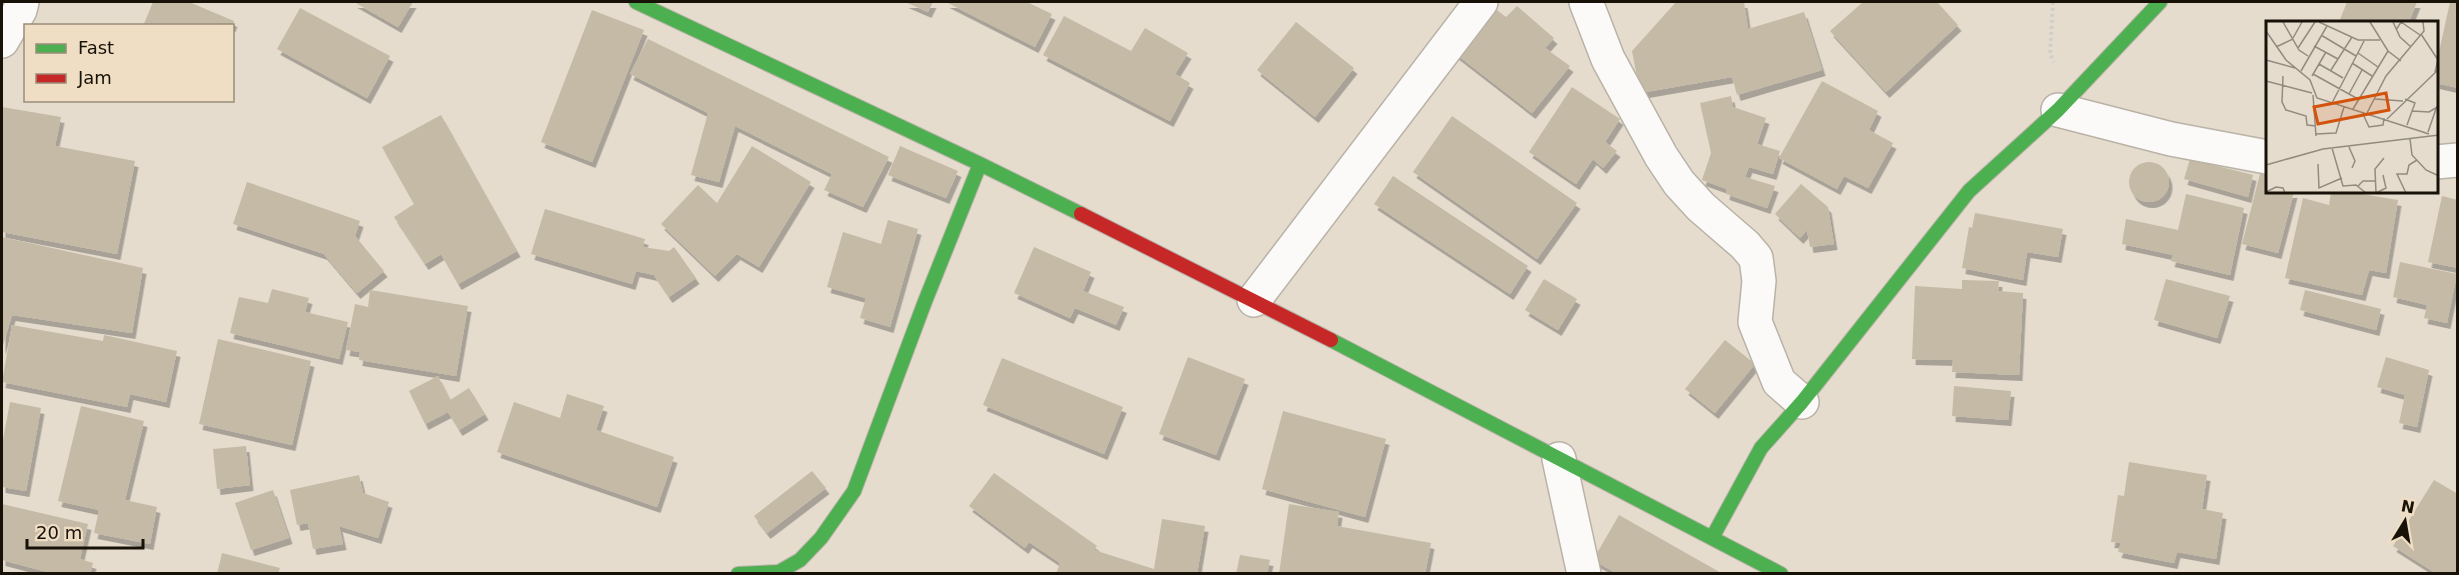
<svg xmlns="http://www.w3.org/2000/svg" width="2459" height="575" viewBox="0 0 2459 575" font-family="'DejaVu Sans',sans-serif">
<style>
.building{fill:#c5baa6;filter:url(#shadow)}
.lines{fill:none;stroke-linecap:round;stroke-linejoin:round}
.street-casing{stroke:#b9b2a7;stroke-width:36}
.fast-casing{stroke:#b9b2a7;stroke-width:16}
.jam-casing{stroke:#b9b2a7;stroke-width:16}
.path{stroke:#d1ceca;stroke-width:4;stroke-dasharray:3 3;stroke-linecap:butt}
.street{stroke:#fbfaf8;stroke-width:33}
.fast{stroke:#4caf50;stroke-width:14}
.jam{stroke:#c62828;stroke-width:14}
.inset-road{fill:none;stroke:#938b7f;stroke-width:1.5}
.view{fill:#d3520c;fill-opacity:0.15;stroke:#d3520c;stroke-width:3}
.inset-edge{fill:none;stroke:#171108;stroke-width:3}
</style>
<defs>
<filter id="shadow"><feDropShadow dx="3.5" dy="6" stdDeviation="0" flood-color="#0004"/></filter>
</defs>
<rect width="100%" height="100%" fill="#e5dcce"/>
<path class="building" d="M153,2H189L234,21L232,26H143Z
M354,2H413L398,27Z
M905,2H933L928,12Z
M946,2H1027L1052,14L1035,47Z
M1676,2H1744L1748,29L1804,12L1822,70L1737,95L1732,77L1640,93L1632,51Z
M1863,2H1937L1958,25L1886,92L1830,31Z
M2347,2H2417L2409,22H2339Z
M2450,2L2458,3V88L2436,83V66Z
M1489,4L1506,17L1517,6L1554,38L1545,48L1570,66L1532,113L1452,51Z
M300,8L390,56L367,98L277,49Z
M592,10L644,30L592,162L541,142Z
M1064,16L1131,51L1145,28L1188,53L1175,74L1190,83L1170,121L1043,55Z
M1296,22L1354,68L1315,117L1257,70Z
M648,39L889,157L863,207L824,190L832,174L735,126L719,182L691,175L708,113L630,74Z
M1822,81L1878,111L1869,130L1893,143L1868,188L1844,176L1837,189L1779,158Z
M1572,87L1620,119L1605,142L1617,151L1603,168L1593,159L1576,184L1529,152Z
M1731,96L1733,107L1766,118L1757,144L1780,151L1773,174L1749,167L1745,177L1775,186L1767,208L1726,194L1727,189L1702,180L1711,153L1700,103Z
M2,107L61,117L55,146L135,161L117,254L2,232Z
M441,115L517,251L458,284L441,254L425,264L394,217L414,204L382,147Z
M1452,116L1577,203L1537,259L1413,172Z
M752,146L811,182L759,267L737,254L715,276L661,224L698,185L717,203Z
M900,146L958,171L946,198L888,175Z
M2190,159L2253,175L2248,197L2184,179Z
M2129 182a20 20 0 1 1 40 0a20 20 0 1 1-40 0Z
M2260,174L2267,175V192H2294L2278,253L2242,244Z
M1393,176L1528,266L1510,294L1374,204Z
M247,182L360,221L355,236L384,271L357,293L324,254L233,224Z
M1801,184L1828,207L1834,244L1810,247L1807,230L1800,238L1775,214Z
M2331,192H2350L2398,200L2386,273L2369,270L2362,295L2285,278L2303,198L2329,205Z
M2186,194L2244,208L2230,275L2171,261L2173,255L2122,244L2126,219L2178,230Z
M2442,196L2458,200V268L2428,262Z
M545,209L645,239L643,247L669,251L674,247L696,278L669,297L654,275L636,271L632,284L531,254Z
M1975,213L2063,229L2058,257L2027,252L2023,280L1962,268L1969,227L1972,228Z
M888,220L918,229L890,327L860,318L866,298L827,287L843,232L881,244Z
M2,237L143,268L132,333L12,315L2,349Z
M1034,247L1091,272L1083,291L1124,307L1116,325L1075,308L1070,318L1014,293Z
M2400,262L2457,274L2447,323L2424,318L2427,305L2393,297Z
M1544,279L1577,299L1558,330L1525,310Z
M2166,279L2230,296L2217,338L2154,320Z
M1962,280L1999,281L1998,291L2023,293L2019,375L1952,372L1953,360L1912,359L1915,286L1962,289Z
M272,289L309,298L305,312L348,322L339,359L230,333L239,297L268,303Z
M370,290L468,306L456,376L359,360L360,352L346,350L355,304L368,307Z
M2305,290L2381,309L2376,330L2300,310Z
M12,325L103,341L104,335L177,351L166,402L130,394L127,407L2,382Z
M218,339L311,361L292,445L199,424Z
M1725,340L1755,364L1715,413L1685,389Z
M1188,357L1245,379L1216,455L1159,434Z
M2386,357L2429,370L2417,427L2399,423L2405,395L2377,387Z
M1002,358L1123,407L1104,454L983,405Z
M438,376L450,400L469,388L485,414L459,430L448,412L425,424L409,391Z
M1954,386L2011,391L2008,420L1952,416Z
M567,394L604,406L596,430L674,457L657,507L497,452L514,402L560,418Z
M10,402L41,408L26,491L2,487V445Z
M81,406L144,421L125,500L157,507L150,544L94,533L99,510L58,501Z
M1283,411L1386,439L1365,517L1262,489Z
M246,446L250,485L217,489L213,449Z
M2129,462L2207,475L2202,509L2223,513L2216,559L2177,552L2174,563L2118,552L2121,543L2111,542L2118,495L2124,496Z
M812,471L826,488L767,533L754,516Z
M994,473L1097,546L1094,550L1154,569L1162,519L1205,526L1197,574H1056L1060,563L1029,542L1025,548L969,506Z
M359,475L363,493L389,502L378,538L339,526L343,544L313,549L308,523L297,525L290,490Z
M2434,480L2458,494V574H2437L2393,546Z
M273,490L289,538L251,550L235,503Z
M2,504L88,524L80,559L93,563L90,574H55L2,560Z
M1289,504L1339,512L1337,526L1431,543L1425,574H1279Z
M1619,515L1723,574H1618L1593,560Z
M222,553L280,568L278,574H217Z
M1240,555L1270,560L1267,574H1236Z"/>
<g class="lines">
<g class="street-casing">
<path id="street" d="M1586,2L1608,59L1661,156L1679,183L1701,207L1745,245L1756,258L1759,281L1755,322L1779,382L1802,402
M2,41L20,10L22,2
M2058,110L2171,139L2267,157
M2436,162L2458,160
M1254,300L1481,2
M1559,459L1584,574"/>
</g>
<g class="fast-casing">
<path id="fast" d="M636,2L980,164L1081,214
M1331,340L1781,574
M1712,538L1761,448L1802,402L1969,191L2058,110L2160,2
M738,574L779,572L800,560L821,538L854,491L924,304L980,164"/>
</g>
<g class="jam-casing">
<path id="jam" d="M1081,214L1331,340"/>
</g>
<path class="path" d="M2053,2L2050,54L2054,62"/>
<use href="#street" class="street"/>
<use href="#fast" class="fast"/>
<use href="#jam" class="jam"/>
</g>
<g transform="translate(2266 21)">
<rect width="172" height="172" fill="#e5dcce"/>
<path class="inset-road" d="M17,1L33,29L42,35M53,1L92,19H114M104,1L122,30L135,40M127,1L134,16L145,26M130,9L135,1L154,14M0,10L20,39L44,59L51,77L163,113M155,13L172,39L169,51M55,14L90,35M27,17L36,1M48,25L72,38M10,26L27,18M32,27L49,1M92,32L112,46M0,39L29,47M86,42L106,55M53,43L77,57M65,49L86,16M35,50L61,5M47,53L92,78M17,55L16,81L20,89L40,95L41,104L50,105M46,55L60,31M0,60L46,72M83,73L96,49M47,74L50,115M109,78L137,80M139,78L149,82L141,104M66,82L98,20M87,88L122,30M146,90L163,91L173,85M96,91L103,106L117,104L118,97M101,92L120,55L158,10L157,1M121,98L173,48M162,111L171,85M50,113L70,112L78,86M144,118L146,134L160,149L173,155M83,126L89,140L86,147M66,127L77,165L90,164L100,172M52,143L53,167L76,157M0,144L57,128L173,114M92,165L97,160H110M0,171L10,166L17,167L19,172M110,172L109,148L118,137M110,172L120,167L117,154M140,172L131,153H141L143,144L151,139"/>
<path class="view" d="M120,72L123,89L52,103L48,86Z"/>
<rect width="172" height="172" class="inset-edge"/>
</g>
<rect width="2459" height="575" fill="none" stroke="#171108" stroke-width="6"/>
<rect x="24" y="24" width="210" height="78" fill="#efdec4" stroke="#998c79" stroke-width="1.5"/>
<rect x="36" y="44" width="30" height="9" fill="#4caf50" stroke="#998c79" stroke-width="1.5"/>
<text x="78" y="54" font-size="18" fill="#171108">Fast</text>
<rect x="36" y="74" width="30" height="9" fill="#c62828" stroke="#998c79" stroke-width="1.5"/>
<text x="78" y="84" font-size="18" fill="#171108">Jam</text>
<g transform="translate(2405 521) rotate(11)" stroke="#efdec4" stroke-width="4.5" paint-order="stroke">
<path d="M0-4.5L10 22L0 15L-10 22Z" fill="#171108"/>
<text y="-9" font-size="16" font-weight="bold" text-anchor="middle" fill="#171108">N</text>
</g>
<path d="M27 539v9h116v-9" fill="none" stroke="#171108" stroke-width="3"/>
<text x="36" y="539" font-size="18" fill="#171108" stroke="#efdec4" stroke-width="4.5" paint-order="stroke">20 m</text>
</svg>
